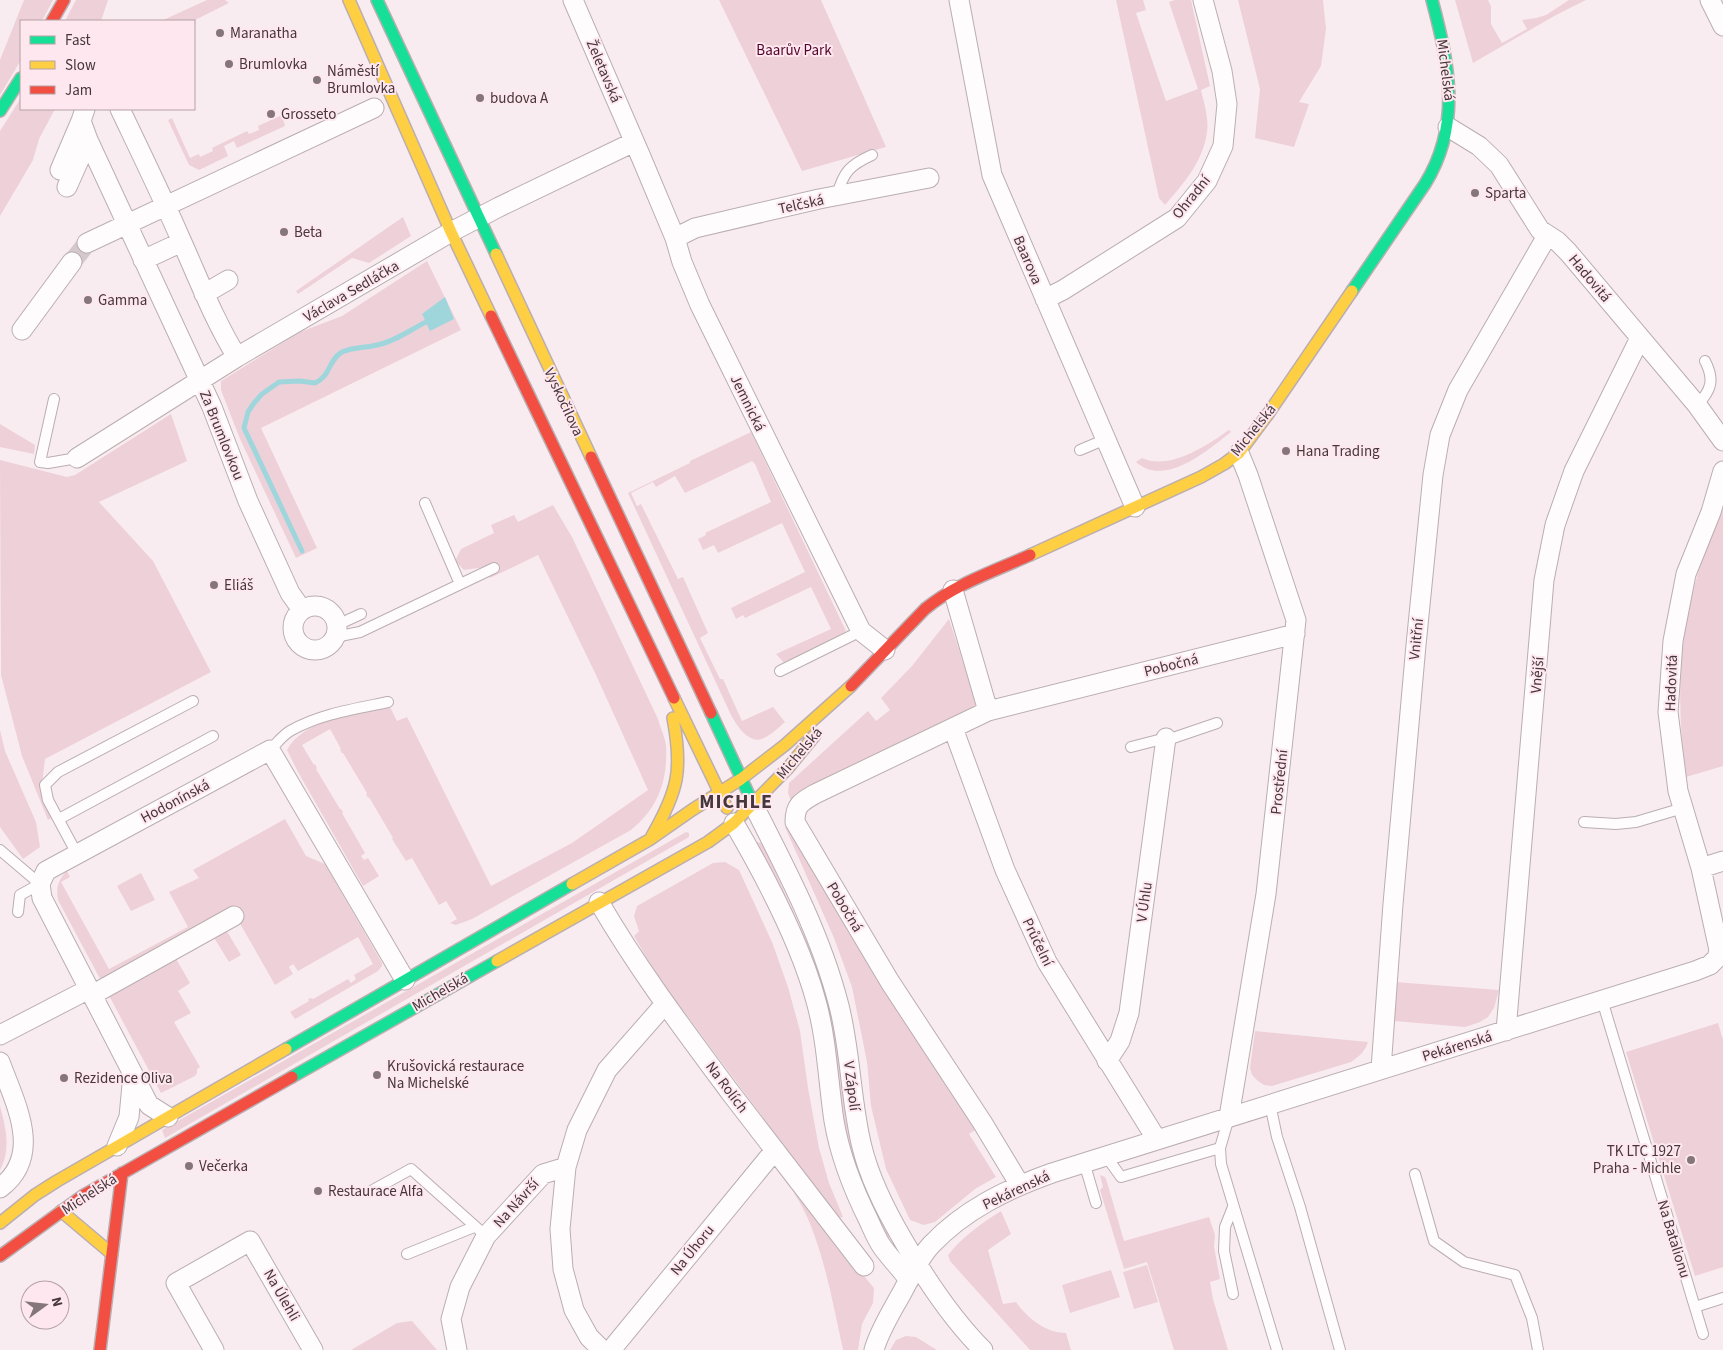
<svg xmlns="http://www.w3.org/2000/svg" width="1723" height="1350" viewBox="0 0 1723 1350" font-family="'Source Sans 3',sans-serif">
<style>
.green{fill:#eed0d9}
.water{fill:#9fd6dc}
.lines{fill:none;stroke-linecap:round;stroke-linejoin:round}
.stream{stroke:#9fd6dc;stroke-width:5}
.street-tunnel{stroke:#d5c8cc;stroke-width:19;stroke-dasharray:19 9;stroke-linecap:butt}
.lane-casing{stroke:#baaeb1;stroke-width:12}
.street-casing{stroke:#baaeb1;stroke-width:21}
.fast-casing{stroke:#baaeb1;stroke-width:14}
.slow-casing{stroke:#baaeb1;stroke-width:14}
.jam-casing{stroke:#baaeb1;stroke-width:14}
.lane{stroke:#fefcfd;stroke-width:10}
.street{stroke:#fefcfd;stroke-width:19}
.fast{stroke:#16e098;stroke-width:11}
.slow{stroke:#ffcf43;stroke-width:11}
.jam{stroke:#f24e42;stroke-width:11}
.poi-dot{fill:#84767a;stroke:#fee7ee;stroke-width:2}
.labels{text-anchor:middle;stroke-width:4;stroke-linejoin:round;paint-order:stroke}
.poi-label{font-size:15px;fill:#45373b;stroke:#fee7ee;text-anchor:start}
.park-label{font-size:15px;fill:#51032b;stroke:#fee7ee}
.street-label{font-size:15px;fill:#45373b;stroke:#fee7ee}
.district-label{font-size:20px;font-weight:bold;letter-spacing:1px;fill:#45373b;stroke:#fee7ee}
</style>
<rect width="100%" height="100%" fill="#f9ecf0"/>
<path class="green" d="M24,0H53L42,21H21V60L0,95V60Z
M76,0H108L101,21H65Z
M207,0H225L229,3L195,20L196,24L194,25V21H161Z
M719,0H821L886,147L802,171Z
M1116,0H1143L1146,10L1136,13L1166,101L1198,89L1169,2L1175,0H1191L1210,86L1201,90C1204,103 1209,119 1207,132C1203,162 1184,183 1165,205L1159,198Z
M1238,0H1323L1326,29L1321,66L1299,102L1309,104L1294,147L1255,138L1260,89Z
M1455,0H1488L1491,6V24L1502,43L1527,29L1522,20L1536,18L1546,15L1569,0H1586L1556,15L1473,63Z
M21,98V109H55L39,139L33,160L0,216V131Z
M282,115L285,126L237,148L234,141L224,146L228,156L199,170L189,165L168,120L172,118L190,158L199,154L200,157L213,151L212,148L247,131L249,134L259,130L258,126Z
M403,217L411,236L369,263L352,258L298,294L296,291Z
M427,261L461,330L261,428L317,548L296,558L240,439L221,390V381L300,332L342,316Z
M171,414L187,461L99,502L153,561L211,672L45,759L41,792L53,817L48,820L22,756L1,675L0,460L67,477L75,475Z
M0,424L35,445L34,454L0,447Z
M1229,430L1231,432C1208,450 1165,488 1136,462L1142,458C1169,471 1208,445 1229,430Z
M751,432L846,631L839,637L784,663L776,654L831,629L811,587L745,618L743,615L736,619L731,608L805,572L782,523L718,553L714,545L703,550L698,539L706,535L705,533L771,502L755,464L752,461L685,493L675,476L656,487L653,482L631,493L637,506L641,504L678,579L683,577L708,633L700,638L720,679H723L742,721L773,707L785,722C779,727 773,733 766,737C750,747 737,726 731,715L628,493L690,463V461Z
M553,505L572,537L658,719C660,727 665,737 666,745C668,781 658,808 631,830L472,919L456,925L450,923L457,919L446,901L439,905L412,858L406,861L392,839L393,838L369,797L368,798L366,794L367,793L343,753H342L340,750L341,749L330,729L302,745L314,765L315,764L317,768L316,769L340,809H341L343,812L342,813L365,853L361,856L364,860L368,858L379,876L363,886L298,772L287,750C304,718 359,713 390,707L397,721L407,717L491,886L572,843L648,790L596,675L538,555L490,578L485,567L464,570L455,561L461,549L494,533L491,525L514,515L518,522Z
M1723,508V766L1686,777C1677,710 1677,645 1696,580C1703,555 1714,532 1723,508Z
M949,619L977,705L791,801L788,793L789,783L868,711L876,721L890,710L881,698L912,666Z
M0,730L5,751L36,822L40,847L23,859L0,827Z
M285,819L306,856L325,864L382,963V966L378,971L295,1019L290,1012L309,1001L308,999L311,998L313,999L348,979L351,983L356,979L354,975L373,964L358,937L298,971L293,964L289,967L293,974L275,985L238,920L225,928L241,955L229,962L213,936L175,957L190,983L178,991L191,1013L174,1022L200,1067L197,1069V1073L195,1076L161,1093L58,900C56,887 58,880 67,871L70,877L61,882L109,969L188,927L169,892L199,878L193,870Z
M791,825L980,1127L969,1134L996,1177L975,1189L935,1222L924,1225L910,1220L886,1169L871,1106L867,1062L852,987L834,938L785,827Z
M686,832L689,833V837L165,1138L162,1130Z
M757,842L761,843L763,845L814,957L828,1001L837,1041L845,1109L851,1136L890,1236L887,1239L852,1169L829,1042L756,844Z
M725,862L739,870L772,942L788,987L800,1031L808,1088L819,1148L829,1183L843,1217L838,1218L655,973L634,936L639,931L634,916L637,906L713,863Z
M141,873L155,900L131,911L117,886Z
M1395,982L1499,990L1494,1008L1488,1017L1480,1022L1465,1027L1394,1021Z
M1718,1023L1723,1040V1267L1695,1276L1626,1052Z
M1255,1031L1368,1042C1365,1051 1360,1056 1351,1062L1272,1086L1264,1085L1258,1081L1252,1075L1250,1068Z
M0,1106C6,1128 11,1150 0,1170Z
M1100,1175L1105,1177L1107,1182L1124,1241L1209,1217L1215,1235L1214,1247L1220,1279L1210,1282L1213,1299L1228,1350H1174L1147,1262L1124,1269L1100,1190L1103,1187Z
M791,1187L874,1288L873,1303L862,1324L858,1350H843C834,1309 827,1268 812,1229C807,1214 798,1200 791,1187Z
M1001,1211L1011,1234L988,1250L1003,1304L1016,1302C1027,1318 1046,1333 1066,1333L1071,1350H1030L950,1261L948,1255C963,1236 982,1223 1001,1211Z
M1147,1265L1158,1302L1134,1309L1123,1272Z
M1111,1270L1120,1297L1070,1313L1062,1285Z
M412,1321L437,1350H351L397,1323Z
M906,1336L916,1337L937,1350H890L896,1340Z"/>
<path class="water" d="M445,297L454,319L430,331L422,314Z"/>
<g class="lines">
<path class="stream" d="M302,551L244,428L248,412L254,403L262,394L279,382L300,381L315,383C331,376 328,360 342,352C353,347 365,348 377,345C394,342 410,330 426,322"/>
<path class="street-tunnel" d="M72,262L87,243"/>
<g class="lane-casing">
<path id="lane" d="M837,196C843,172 850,165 872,155
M54,399L40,462L48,463L77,458
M1697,405C1711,391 1715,380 1705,361
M1080,450L1106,439
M425,503L460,584
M337,625L361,614
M335,637L360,632L494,568
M780,671L861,631
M1131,747L1166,738H1173L1217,723
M270,750C276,744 283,735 290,731C320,714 354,709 388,702
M59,819L213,736
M1584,822L1616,824L1636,822L1683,808
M0,850L40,884L20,895L18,912
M77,854L48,800L45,785L58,772L193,701
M1602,1000L1703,1334
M1270,1104L1277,1137L1300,1207L1340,1350
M1229,1117L1220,1148L1221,1164L1277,1350
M1106,1156L1121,1177L1220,1148
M1084,1162L1096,1203
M1415,1174L1434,1241L1464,1262L1515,1275L1532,1318L1538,1350
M373,1190L411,1169L486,1236
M1233,1207L1225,1227L1224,1251L1233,1294
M407,1254L474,1227
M1695,1307L1723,1298"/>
</g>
<g class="street-casing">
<path id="street" d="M573,0L641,157L675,238L682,262L700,305L861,631L885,650
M959,0L992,175L1135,507
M1710,0L1723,26
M85,109L81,121L88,140L212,407L248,501L290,593L302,610
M120,109C141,153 162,196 181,240C199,280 214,320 237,357
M1448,127L1479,146L1499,165L1540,230L1557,241L1568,252L1697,405L1723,441
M60,170L81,121
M67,187L88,140
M675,238L695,228L819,199L929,178
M87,243L374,108
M143,260L182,242
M204,294L228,280
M1045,299L1063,290L1177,218L1207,181L1223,146L1227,104L1222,71L1203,0
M22,330L72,262
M77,458L237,357L451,232L499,207L634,142
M953,590L988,711
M293 628a22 22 0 1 1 44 0a22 22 0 1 1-44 0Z
M953,728L1005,870L1047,962L1157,1140
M753,804C785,867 820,933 838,1002C851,1049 850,1099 862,1147C870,1180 886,1211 903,1240C926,1280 951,1318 983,1350
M734,823C765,876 800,942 816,1001C827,1040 828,1081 834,1121C840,1156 853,1189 869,1221C873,1230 877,1240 883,1248C891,1259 901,1269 909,1280
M1701,868L1723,861
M599,902C638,969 684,1030 730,1092C775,1150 819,1208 864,1266
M92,995L234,916
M1506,1031L1544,580L1555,525L1574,471L1640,338
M0,1035L89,989
M1107,1061L1120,1041L1129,1013L1166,738
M0,1062C15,1103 44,1155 0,1188
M1381,1069L1393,904L1416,645L1433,475L1440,435L1458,390L1547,236
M168,1117L149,1105L42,898L40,884L46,871L270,750L405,980
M1229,1117L1266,894L1296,620L1248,475L1239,453
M117,1146L129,1117L133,1074
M1020,1185L982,1122L890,982L795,822C795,805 801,802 815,794L988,711L1295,634
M214,1350L176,1283L250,1241L313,1350
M457,1350L451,1319L460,1287L486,1236L543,1174L566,1167
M602,1350L589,1337L574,1310L563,1269L560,1229L566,1167L577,1130L607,1070L665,1004
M611,1350L775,1150
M874,1350C879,1332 890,1314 899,1298C909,1281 917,1260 931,1245C964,1210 1007,1189 1052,1173L1695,971L1710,965L1717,958L1719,950L1701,868L1678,791L1668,712L1673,641L1686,574L1711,512L1723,471"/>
</g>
<g class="fast-casing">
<path id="fast" d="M377,0L496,254
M0,111L21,78
M1352,291L1425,184C1462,124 1449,64 1432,0
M711,713L749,795
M286,1049L572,884
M292,1077L497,961"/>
</g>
<g class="slow-casing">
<path id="slow" d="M349,0L451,232L491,316
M496,254L591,457
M1030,555L1201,477L1224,464L1239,453L1268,414L1352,291
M674,698L727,808
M652,836C678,791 683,770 673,718
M572,884L649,840L692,810L741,779L785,745L851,686
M497,961L708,842L734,823L788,768L815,735
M61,1211L112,1254
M0,1223L35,1195L57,1181L286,1049"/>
</g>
<g class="jam-casing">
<path id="jam" d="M52,21L64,0
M491,316L674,698
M591,457L711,713
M851,686L925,609C955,584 995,571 1030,555
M0,1256L84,1195L292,1077
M100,1350L122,1173"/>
</g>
<use href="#lane" class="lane"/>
<use href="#street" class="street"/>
<use href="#fast" class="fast"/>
<use href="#slow" class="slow"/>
<use href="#jam" class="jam"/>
</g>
<g class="poi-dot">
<circle cx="220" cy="33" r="5"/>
<circle cx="229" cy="64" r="5"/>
<circle cx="317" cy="80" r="5"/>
<circle cx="480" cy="98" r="5"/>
<circle cx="271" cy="114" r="5"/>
<circle cx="1475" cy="193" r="5"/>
<circle cx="284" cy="232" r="5"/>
<circle cx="88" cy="300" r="5"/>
<circle cx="1286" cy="451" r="5"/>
<circle cx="214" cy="585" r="5"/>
<circle cx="377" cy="1075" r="5"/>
<circle cx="64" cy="1078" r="5"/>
<circle cx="1691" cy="1160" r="5"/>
<circle cx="189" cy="1166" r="5"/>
<circle cx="318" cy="1191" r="5"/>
</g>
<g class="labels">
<g class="poi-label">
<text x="230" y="38">Maranatha</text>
<text x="239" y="69">Brumlovka</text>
<text x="327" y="76">Náměstí<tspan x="327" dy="17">Brumlovka</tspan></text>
<text x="490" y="103">budova A</text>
<text x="281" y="119">Grosseto</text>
<text x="1485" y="198">Sparta</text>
<text x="294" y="237">Beta</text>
<text x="98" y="305">Gamma</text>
<text x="1296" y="456">Hana Trading</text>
<text x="224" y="590">Eliáš</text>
<text x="387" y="1071">Krušovická restaurace<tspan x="387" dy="17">Na Michelské</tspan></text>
<text x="74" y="1083">Rezidence Oliva</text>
<text x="1681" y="1156" text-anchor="end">TK LTC 1927<tspan x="1681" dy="17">Praha - Michle</tspan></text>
<text x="199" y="1171">Večerka</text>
<text x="328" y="1196">Restaurace Alfa</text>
</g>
<g class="park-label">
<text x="794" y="55">Baarův Park</text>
</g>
<g class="street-label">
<text transform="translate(1446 70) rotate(83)" y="5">Michelská</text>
<text transform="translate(604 71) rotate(67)" y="5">Želetavská</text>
<text transform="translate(1191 197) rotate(-51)" y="5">Ohradní</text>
<text transform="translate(801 204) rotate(-12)" y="5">Telčská</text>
<text transform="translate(1028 260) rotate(67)" y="5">Baarova</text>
<text transform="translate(1590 278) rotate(50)" y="5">Hadovitá</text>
<text transform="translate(351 291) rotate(-30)" y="5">Václava Sedláčka</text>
<text transform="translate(564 402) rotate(65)" y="5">Vyskočilova</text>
<text transform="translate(748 403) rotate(64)" y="5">Jemnická</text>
<text transform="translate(1253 430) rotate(-51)" y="5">Michelská</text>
<text transform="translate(222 435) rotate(68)" y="5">Za Brumlovkou</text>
<text transform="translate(1416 639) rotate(-84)" y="5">Vnitřní</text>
<text transform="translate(1171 665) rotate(-14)" y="5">Pobočná</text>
<text transform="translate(1537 675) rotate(-85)" y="5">Vnější</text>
<text transform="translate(1671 683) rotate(-88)" y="5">Hadovitá</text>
<text transform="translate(799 753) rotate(-50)" y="5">Michelská</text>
<text transform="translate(1279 782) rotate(-84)" y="5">Prostřední</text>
<text transform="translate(175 801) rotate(-28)" y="5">Hodonínská</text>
<text transform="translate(1144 902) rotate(-82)" y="5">V Úhlu</text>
<text transform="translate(845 907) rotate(59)" y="5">Pobočná</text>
<text transform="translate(1038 942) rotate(64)" y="5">Průčelní</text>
<text transform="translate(440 992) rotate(-30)" y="5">Michelská</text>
<text transform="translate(1457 1046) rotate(-17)" y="5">Pekárenská</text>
<text transform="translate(852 1086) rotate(83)" y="5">V Zápolí</text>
<text transform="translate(727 1087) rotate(53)" y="5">Na Rolích</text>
<text transform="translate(1016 1190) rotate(-25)" y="5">Pekárenská</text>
<text transform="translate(89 1194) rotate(-33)" y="5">Michelská</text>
<text transform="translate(516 1203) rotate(-48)" y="5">Na Návrší</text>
<text transform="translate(1674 1239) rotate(73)" y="5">Na Batalionu</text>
<text transform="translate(692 1250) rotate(-51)" y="5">Na Úhoru</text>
<text transform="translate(282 1295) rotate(60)" y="5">Na Úlehli</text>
</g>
<g class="district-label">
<text x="736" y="808">MICHLE</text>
</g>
</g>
<rect x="20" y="20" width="175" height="90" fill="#fee7ee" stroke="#b4a1a6"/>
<rect x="30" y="36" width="25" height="8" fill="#16e098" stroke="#b4a1a6"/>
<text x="65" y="45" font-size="15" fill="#45373b">Fast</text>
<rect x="30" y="61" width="25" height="8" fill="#ffcf43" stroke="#b4a1a6"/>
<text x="65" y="70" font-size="15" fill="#45373b">Slow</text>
<rect x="30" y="86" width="25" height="8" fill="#f24e42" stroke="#b4a1a6"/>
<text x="65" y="95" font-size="15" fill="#45373b">Jam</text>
<g transform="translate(45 1305) rotate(75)"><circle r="24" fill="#fee7ee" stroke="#b4a1a6"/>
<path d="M0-4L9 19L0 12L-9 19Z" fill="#84767a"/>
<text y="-8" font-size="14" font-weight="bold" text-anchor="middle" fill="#45373b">N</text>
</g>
</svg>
